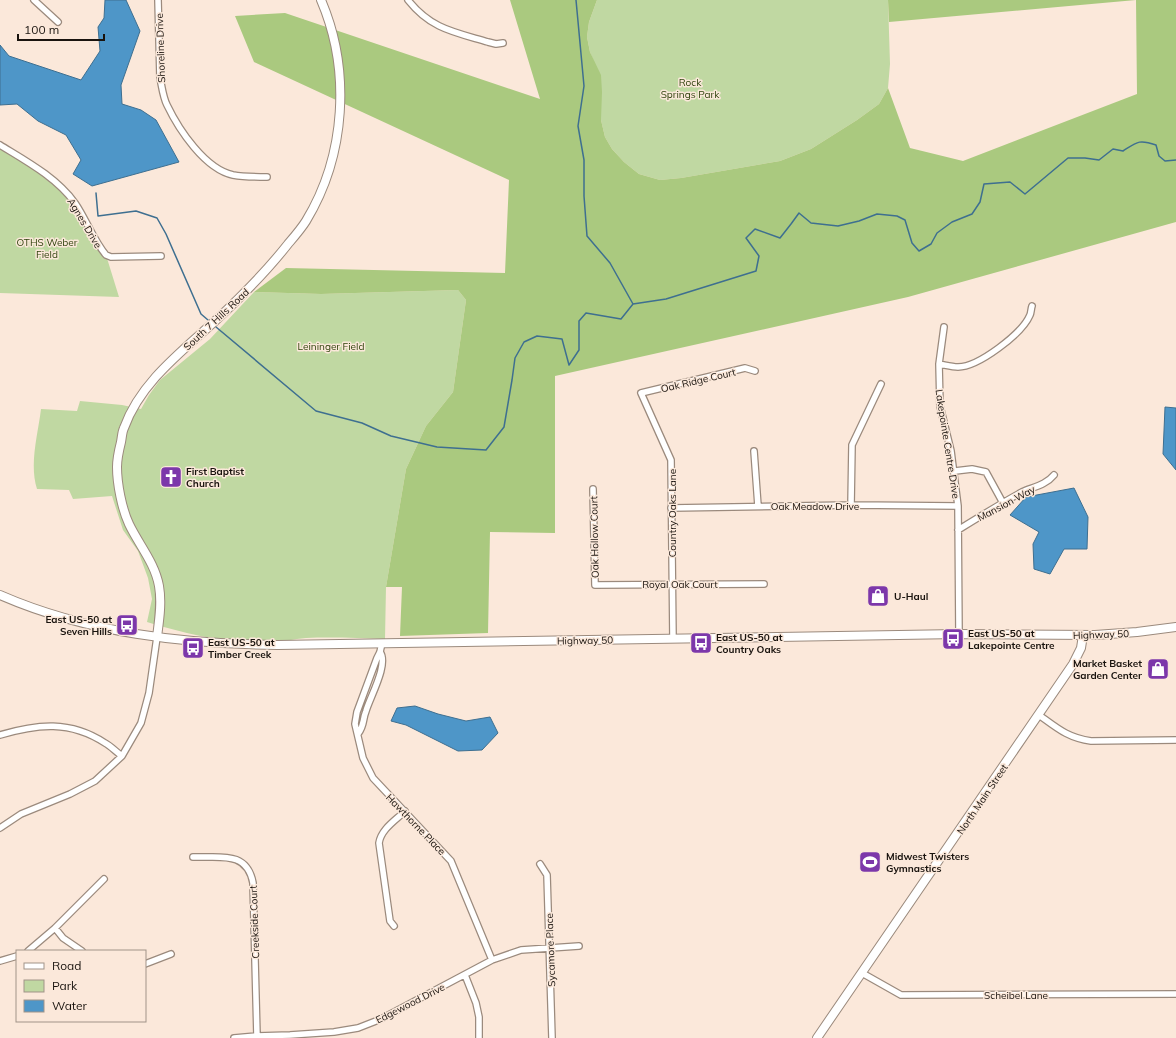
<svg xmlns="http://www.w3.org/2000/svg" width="1176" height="1038" viewBox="0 0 1176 1038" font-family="Mulish,sans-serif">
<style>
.green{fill:#c0d8a2}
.forest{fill:#aac97f}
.water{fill:#4e96c8;stroke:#3e6f90}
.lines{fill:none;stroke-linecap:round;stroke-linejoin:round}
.stream{stroke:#3e6f90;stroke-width:1.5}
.street-casing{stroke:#9b8a7d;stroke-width:8}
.secondary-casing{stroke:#9b8a7d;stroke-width:10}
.street{stroke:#fff;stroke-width:5.5}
.secondary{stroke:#fff;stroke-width:8}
.labels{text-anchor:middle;stroke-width:3;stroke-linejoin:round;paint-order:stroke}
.street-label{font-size:10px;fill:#19130e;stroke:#fbe8da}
.park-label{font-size:10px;fill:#2e410b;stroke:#fbe8da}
.poi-label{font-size:10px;font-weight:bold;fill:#19130e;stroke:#fbe8da;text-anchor:start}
</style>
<rect width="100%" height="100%" fill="#fbe8da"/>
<path class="green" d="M597,0H888L890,64L888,88L879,104L857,120L811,149L780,161L681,178L660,180L639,174L624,162L612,149L605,137L601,120V106L594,62L590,52L587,37L589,22Z
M0,145L67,192L106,255L119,297L0,293Z
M458,290L466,300L453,392L426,426L406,469L386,587L385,639C358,638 332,637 306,638C294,639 282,642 270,642C228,644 186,634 147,622L152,599L148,578L138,551L123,530L112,496L73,499L69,490L37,489C29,464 38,434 41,409L77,411L80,401L122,405L141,409L149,395L160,380L210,339L254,292L321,294Z"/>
<path class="forest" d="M510,0H597L589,22L587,37L590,52L601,75L602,92L601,120L605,137L612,149L624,162L639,174L660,180L681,178L780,161L811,149L857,120L879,104L888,88L910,148L963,161L1137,94L1136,0L889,22L888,0H1176V222L908,297L555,376V533L490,532L488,633L400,636L402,587H386L406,469L426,426L453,392L466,300L458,290L321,294L254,292L286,268L505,273L509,180L254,62L235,16L285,13L540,99Z"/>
<path class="water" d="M105,0H126L140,31L121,85L122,104L141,110L156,120L179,162L92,186L73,174L81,160L66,135L38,121L17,104L0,105V45L9,56L81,80L100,51L98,27L104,18Z
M1165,407L1176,408V470L1163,454Z
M1074,488L1088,517L1087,549H1064L1050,574L1034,569L1033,544L1039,532L1010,515L1026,497Z
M415,706L438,714L466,721L490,717L498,733L482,750L458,751L406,725L391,721L397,708Z"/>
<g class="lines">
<path class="stream" d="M576,0L584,86L578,126L584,160V196L587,236L610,263L633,304
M96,193L98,216L136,211L157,218L166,234L201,314L208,320
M633,304L666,299L756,271L759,256L746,238L755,229L780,238L791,224L799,213L811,223L838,226L859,221L877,214L897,216L905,220L912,243L919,251L931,244L937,233L952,222L972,214L980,202L984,184L1010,182L1025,194L1068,158H1085L1099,160L1113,149L1123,151C1137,142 1139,139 1156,145L1159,156L1165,161L1176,160
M216,327L316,411L362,423L391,436L437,447L486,450L504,427L512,380L515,358L524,342L537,336L562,339L569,365L579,350V321L586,313L621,319L633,304"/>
<g class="street-casing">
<path id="street" d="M34,0L58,22
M158,0L160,78C162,87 163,97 167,105C179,130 205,169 233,175C244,177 256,177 267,177
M408,0C431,29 454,32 488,42L496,44L503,43
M0,145C26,161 56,177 75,203C86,219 94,241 106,255L111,257L161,256
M944,327L939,364L940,406L951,451L958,506L959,634
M939,364C945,365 952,367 958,367C978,367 1022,334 1030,315C1031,313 1031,309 1032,306
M754,451L758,506
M955,471L972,469L986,472L1003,503
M593,489L595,585L764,584
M851,505L852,445L881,384
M671,508L851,505L958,506
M958,530C979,517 1000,504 1022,492C1033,487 1046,485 1054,475
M673,639L671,460L641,393L745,368L755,371
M382,643L380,652L377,658L357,712L355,724L363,758L373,778L451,861L492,960
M1039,715C1057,728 1068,738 1091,741L1176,740
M358,734C365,724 362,721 366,711C370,697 389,664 380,652
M0,735C37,724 70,720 105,743C111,746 116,752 122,756
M0,828L21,814L70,794L95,781L122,756L141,723L149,693L157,637
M193,857C219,858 247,850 253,883L257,1036
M540,864L547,875L552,1038
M394,926L390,921L379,843C381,829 396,820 405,811
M55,928L63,938L82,951
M28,951L55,928L104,879
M0,961L17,956
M145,964L171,954
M862,973L901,995L1176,994
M465,975L476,1003L479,1017V1038
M234,1038L257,1036L290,1035L334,1032L358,1028L381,1019L492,960L521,950L579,946"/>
</g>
<g class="secondary-casing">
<path id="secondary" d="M0,595C87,633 184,644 278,645L959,634L1095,635L1137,632L1176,627
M157,637C159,621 162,603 159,586C155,563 139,545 129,524C122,509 117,484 117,467C117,459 119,450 121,442C122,437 122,432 124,428C140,383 181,352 215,321C241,297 266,272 288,244C294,237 301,229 306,221C346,155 351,70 321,0
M817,1038L1073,664L1081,648L1083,635"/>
</g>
<use href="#street" class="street"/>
<use href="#secondary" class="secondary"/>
</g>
<defs>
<g id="church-square" transform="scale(1.15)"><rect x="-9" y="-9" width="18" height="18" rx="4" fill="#7c37aa" stroke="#fbe8da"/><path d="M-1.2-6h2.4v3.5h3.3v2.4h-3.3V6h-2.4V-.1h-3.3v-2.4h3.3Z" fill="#fff"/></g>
<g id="shop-square" transform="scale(1.15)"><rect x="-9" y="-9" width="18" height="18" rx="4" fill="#7c37aa" stroke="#fbe8da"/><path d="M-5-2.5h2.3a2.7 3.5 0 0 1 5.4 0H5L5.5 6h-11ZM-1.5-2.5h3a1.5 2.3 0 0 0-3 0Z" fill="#fff"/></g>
<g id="bus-square" transform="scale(1.15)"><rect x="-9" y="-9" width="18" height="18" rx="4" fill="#7c37aa" stroke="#fbe8da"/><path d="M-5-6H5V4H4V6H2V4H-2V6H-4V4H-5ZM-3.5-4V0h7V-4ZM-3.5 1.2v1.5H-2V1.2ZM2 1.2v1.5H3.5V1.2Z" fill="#fff"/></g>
<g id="stadium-square" transform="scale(1.15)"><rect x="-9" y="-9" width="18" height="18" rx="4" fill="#7c37aa" stroke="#fbe8da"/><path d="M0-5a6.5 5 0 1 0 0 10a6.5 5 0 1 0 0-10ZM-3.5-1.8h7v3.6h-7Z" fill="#fff"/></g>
</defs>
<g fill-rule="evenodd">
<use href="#church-square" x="171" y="477"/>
<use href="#shop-square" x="878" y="596"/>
<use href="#bus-square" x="127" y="625"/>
<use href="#bus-square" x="953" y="639"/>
<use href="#bus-square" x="701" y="643"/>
<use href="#bus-square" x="193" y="648"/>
<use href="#shop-square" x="1158" y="669"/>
<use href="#stadium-square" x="870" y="862"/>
</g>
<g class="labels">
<g class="street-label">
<text transform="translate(160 48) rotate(-92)" y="4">Shoreline Drive</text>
<text transform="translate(85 223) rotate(59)" y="4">Agnes Drive</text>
<text transform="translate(216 319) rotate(-43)" y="4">South 7 Hills Road</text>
<text transform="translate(698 380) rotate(-13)" y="4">Oak Ridge Court</text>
<text transform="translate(948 444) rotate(81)" y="4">Lakepointe Centre Drive</text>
<text transform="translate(1006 503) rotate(-28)" y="4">Mansion Way</text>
<text x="815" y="510">Oak Meadow Drive</text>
<text transform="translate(672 513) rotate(-90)" y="4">Country Oaks Lane</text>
<text transform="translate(594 537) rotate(-91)" y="4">Oak Hollow Court</text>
<text x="680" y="588">Royal Oak Court</text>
<text transform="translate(1101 634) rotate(-2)" y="4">Highway 50</text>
<text transform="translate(585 640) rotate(-1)" y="4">Highway 50</text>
<text transform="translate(982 799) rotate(-56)" y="4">North Main Street</text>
<text transform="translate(416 824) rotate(46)" y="4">Hawthorne Place</text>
<text transform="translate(254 922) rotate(-92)" y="4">Creekside Court</text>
<text transform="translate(550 950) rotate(-92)" y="4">Sycamore Place</text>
<text x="1016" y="999">Scheibel Lane</text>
<text transform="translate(410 1003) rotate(-27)" y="4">Edgewood Drive</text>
</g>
<g class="park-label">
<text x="690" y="86">Rock<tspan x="690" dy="12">Springs Park</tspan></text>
<text x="47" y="246">OTHS Weber<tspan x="47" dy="12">Field</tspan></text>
<text x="331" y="350">Leininger Field</text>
</g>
<g class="poi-label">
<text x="186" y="475">First Baptist<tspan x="186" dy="12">Church</tspan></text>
<text x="894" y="600">U-Haul</text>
<text x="112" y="623" text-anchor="end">East US-50 at<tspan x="112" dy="12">Seven Hills</tspan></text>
<text x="968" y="637">East US-50 at<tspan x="968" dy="12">Lakepointe Centre</tspan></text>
<text x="716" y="641">East US-50 at<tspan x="716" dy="12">Country Oaks</tspan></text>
<text x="208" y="646">East US-50 at<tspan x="208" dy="12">Timber Creek</tspan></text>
<text x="1142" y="667" text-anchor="end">Market Basket<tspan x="1142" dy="12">Garden Center</tspan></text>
<text x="886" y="860">Midwest Twisters<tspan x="886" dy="12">Gymnastics</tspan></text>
</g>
</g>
<rect x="16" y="950" width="130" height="72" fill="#fbe8da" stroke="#a19388"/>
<rect x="24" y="963" width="20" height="6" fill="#ffffff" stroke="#a19388"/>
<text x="52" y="970" font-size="12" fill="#19130e">Road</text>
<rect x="24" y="980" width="20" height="12" fill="#c0d8a2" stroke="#a19388"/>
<text x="52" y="990" font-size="12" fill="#19130e">Park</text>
<rect x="24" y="1000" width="20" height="12" fill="#4e96c8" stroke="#a19388"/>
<text x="52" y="1010" font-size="12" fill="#19130e">Water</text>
<path d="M18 34v6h86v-6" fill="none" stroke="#19130e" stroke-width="2"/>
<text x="24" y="34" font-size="12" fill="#19130e" stroke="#fbe8da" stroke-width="3" paint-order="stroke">100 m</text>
</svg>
